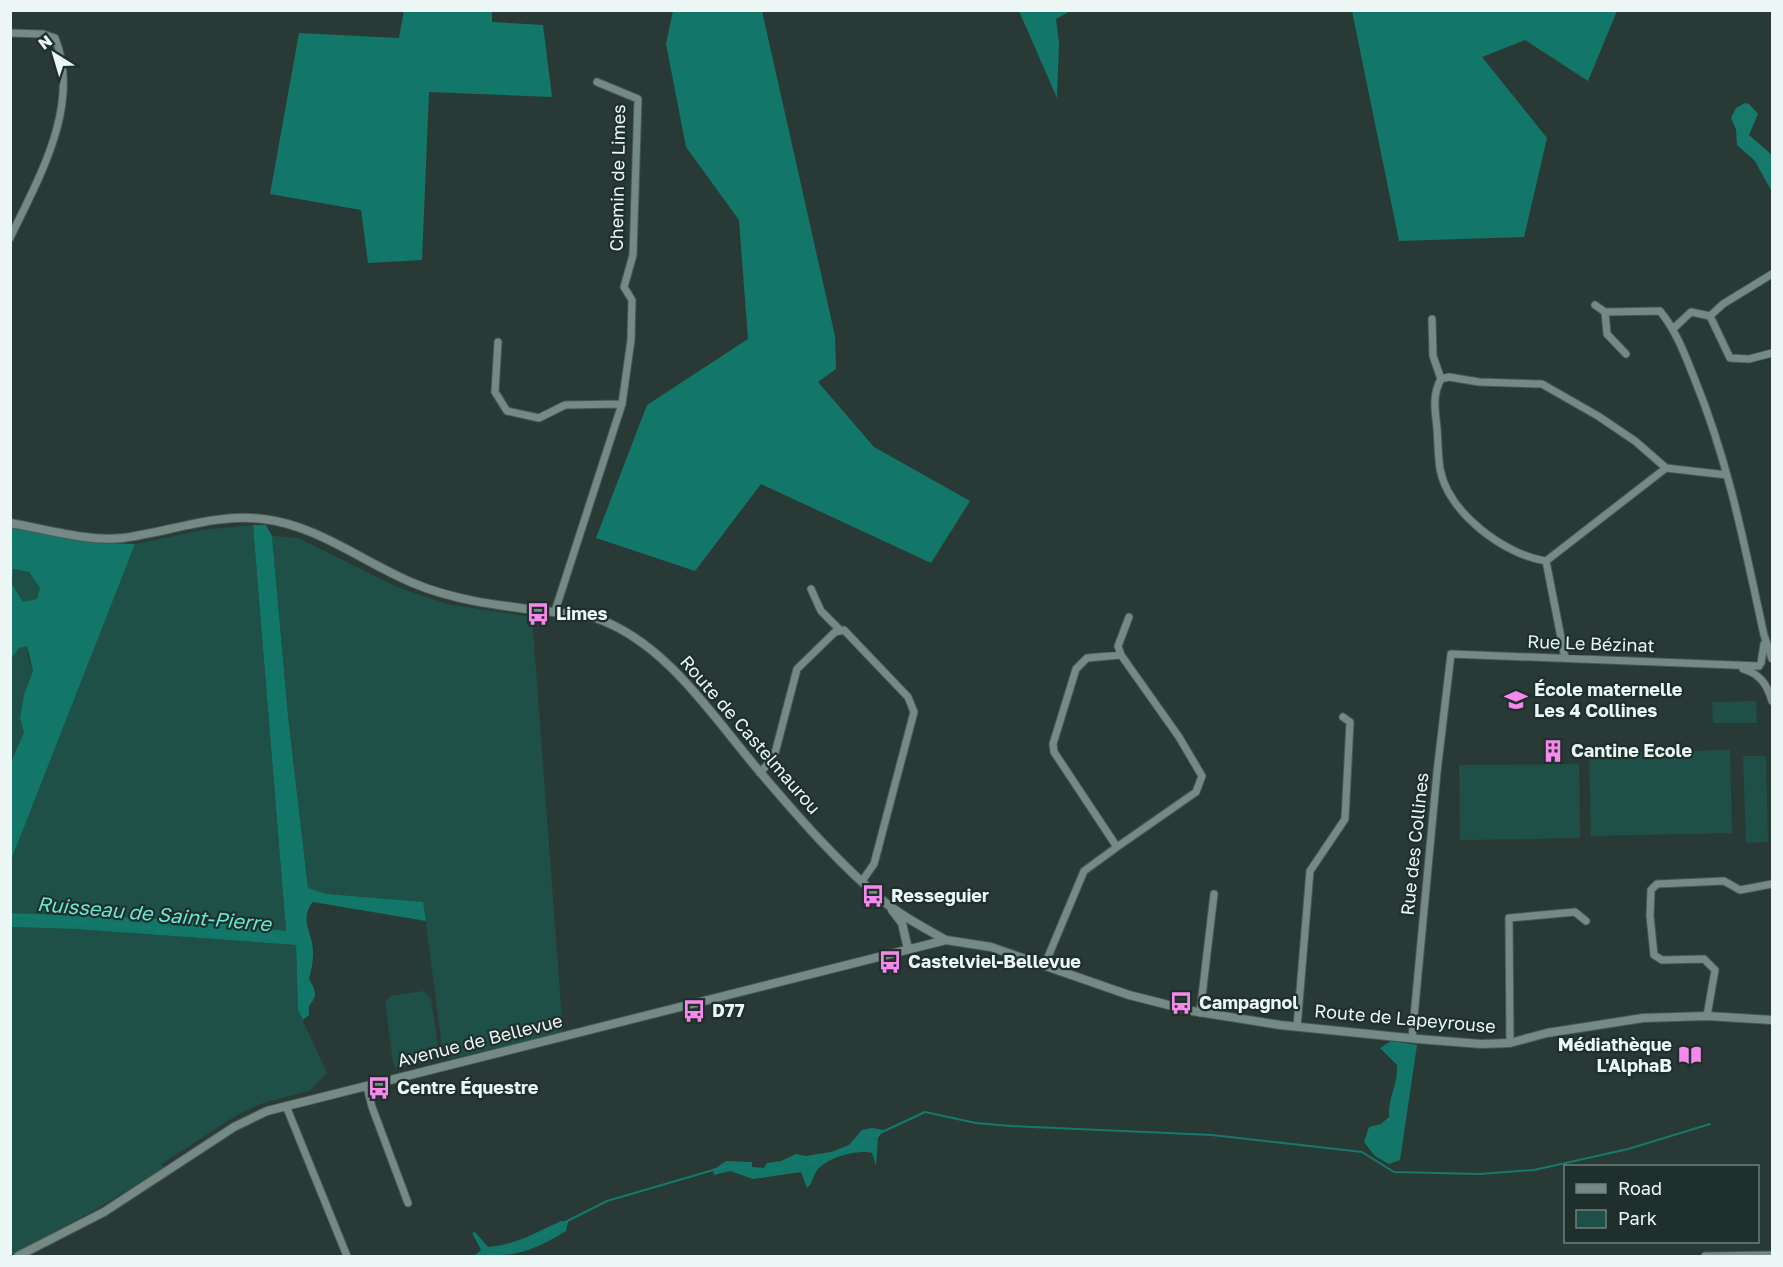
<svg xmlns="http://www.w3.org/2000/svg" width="1783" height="1267" viewBox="0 0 1783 1267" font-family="'Golos Text',sans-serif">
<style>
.green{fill:#1e5047}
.forest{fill:#127769;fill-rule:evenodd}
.water{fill:#15796b}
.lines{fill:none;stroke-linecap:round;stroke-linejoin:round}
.stream{stroke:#15796b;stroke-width:2}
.minor-casing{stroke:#495856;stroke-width:9}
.tertiary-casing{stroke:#495856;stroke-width:10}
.minor{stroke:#758985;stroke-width:7}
.tertiary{stroke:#758985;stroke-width:8}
.labels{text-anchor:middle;stroke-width:4.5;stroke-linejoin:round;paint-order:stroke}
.street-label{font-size:18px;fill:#ecf6f4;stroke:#1f302c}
.poi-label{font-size:18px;font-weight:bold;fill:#ecf6f4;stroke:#1f302c;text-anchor:start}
.water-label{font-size:20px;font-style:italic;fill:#68e9d3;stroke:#1f302c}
</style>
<rect width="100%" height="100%" fill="#293a36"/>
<path class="green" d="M253,525L286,931L198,920L11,913L10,860L135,544L203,530Z
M272,536L298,538L397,587L447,604L532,617L563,1033L449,1059L443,1055L424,908L309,896L288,716Z
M13,569L29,572L40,588L38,599L23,602L12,584Z
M27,646L28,658L33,671L24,696L20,718L24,732L11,762V659L19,648Z
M1756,701L1757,723H1713L1712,702Z
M1730,750L1732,833L1591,836L1589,753Z
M1743,756H1766L1768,842L1746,843Z
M1579,764L1580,838L1460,840L1459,765Z
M11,927L75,929L296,945L298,1010L327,1073L309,1091L263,1103L237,1115L162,1164L164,1168L93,1211L11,1255Z
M424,991L431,999L439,1052L430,1062L396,1068L393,1062L385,1002L391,996Z"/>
<path class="forest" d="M404,10L492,11V22L543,25L552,97L429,92L422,260L368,263L361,210L270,194L299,33L399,38Z
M673,11H762L835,336L836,369L818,382L874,447L970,501L931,563L761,484L695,571L596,538L647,405L748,339L739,220L686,147L666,44Z
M1019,11H1070L1056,19L1059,43L1057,98Z
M1352,11H1617L1588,81L1525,40L1482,57L1547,138L1524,237L1399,241Z
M253,525H266L272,536L288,716L308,888L326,894L423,902L426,921L313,902C298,919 314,935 313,954C313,963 311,971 309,979C316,991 318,995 309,1006V1015L303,1020L298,1010L296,945L75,929L11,927V913L198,920L286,931Z
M11,528L96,543L135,544L11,860V762L24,732L20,718L24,695L33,671L27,646L19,648L11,659ZM13,569L29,572L40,588L37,599L23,602L12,584Z
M1391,1041L1417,1045L1400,1160L1389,1164L1375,1156L1364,1142L1369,1127L1381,1124L1389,1117C1388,1095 1398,1087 1397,1065L1380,1048Z
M872,1128L884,1130L878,1138L876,1166L872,1153C858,1149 824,1158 816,1172C812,1179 813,1182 807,1188L801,1172L753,1179L730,1171L714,1175L713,1170L726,1161L752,1162V1167L764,1168L767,1163L781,1161L796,1154L806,1156L831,1152L849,1145L862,1130Z
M561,1221L568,1222L566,1231C532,1252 514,1257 474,1256L481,1250L472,1233L475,1232L488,1247C519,1244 534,1233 561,1221Z"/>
<path class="water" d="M1745,103L1749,104L1758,114L1749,135L1772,155V192L1755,161L1737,145L1736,129L1731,118L1736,108Z"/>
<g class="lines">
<path class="stream" d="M10,915L296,940
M486,1256L526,1242L607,1201L727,1166L765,1170L787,1168L833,1155L925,1112L976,1123L1011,1126L1212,1135L1362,1152L1394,1172L1480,1174L1534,1170L1588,1158L1628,1149L1710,1124"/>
<g class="minor-casing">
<path id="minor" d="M10,33L43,34L55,38C82,105 38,179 10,238
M1595,305L1605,312L1660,311C1677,332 1685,355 1695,380C1729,463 1745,548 1764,635L1772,659
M1605,312L1607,334L1626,354
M1710,316L1723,304L1772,274
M1432,319L1433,356L1441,379
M1674,328L1691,312L1710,316L1730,358L1749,359L1772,353
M498,342L495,392L507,411L539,418L565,405L622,404
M1666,468L1546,561C1505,555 1448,513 1440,469C1438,456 1438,442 1437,428C1435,410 1432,395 1441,379L1449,377L1479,382L1542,384L1598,416L1635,441L1666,468L1727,475
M1546,561L1565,658
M811,589L821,611L840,630
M555,611L622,404L631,340L632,300L624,287L633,255L638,99L597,82
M1121,655L1118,646L1129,617
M1761,663L1764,644
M1743,669C1760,674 1767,684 1772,701
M760,773L774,757L797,669L835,632L844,630L908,697L914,712L874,864L862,881
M1045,964L1084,871L1117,847L1054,752L1053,744L1076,669L1087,658L1121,655L1179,737L1202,776L1196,792L1117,847
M1200,1013L1214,894
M1707,1016L1715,970L1704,959L1662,960L1654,955L1650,916L1651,890L1657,884L1724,881L1740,890L1772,884
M1297,1027L1310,871L1345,819L1350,722L1343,717
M1412,1038L1437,772L1451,654L1759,666
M1510,1043L1509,918L1575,912L1586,921
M367,1087L372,1107L408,1203
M286,1106L347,1256
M1705,1256L1772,1255"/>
</g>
<g class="tertiary-casing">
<path id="tertiary" d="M10,523C46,529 87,542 123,538C169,532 216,513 263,519C317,525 363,562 413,583C469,607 536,608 596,618C667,643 713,717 760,772C799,818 841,866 887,904C905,918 926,929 946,940
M892,910L902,923L908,949
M18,1256L104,1212L234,1127L267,1111L946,940L991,947L1129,995L1192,1011L1280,1025L1418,1039L1481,1044L1510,1043L1547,1033L1643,1018L1707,1016L1772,1020"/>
</g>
<use href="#minor" class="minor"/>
<use href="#tertiary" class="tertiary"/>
</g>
<defs>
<g id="bus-bare" transform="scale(1.8)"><path d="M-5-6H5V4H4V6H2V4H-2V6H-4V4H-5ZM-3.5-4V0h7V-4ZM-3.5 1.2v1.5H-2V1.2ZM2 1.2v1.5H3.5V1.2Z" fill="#f788ec" stroke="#1f302c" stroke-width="2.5" paint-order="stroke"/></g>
<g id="school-bare" transform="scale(1.8)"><path d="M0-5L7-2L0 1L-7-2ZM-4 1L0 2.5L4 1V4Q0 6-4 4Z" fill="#f788ec" stroke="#1f302c" stroke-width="2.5" paint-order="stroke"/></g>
<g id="building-bare" transform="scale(1.8)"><path d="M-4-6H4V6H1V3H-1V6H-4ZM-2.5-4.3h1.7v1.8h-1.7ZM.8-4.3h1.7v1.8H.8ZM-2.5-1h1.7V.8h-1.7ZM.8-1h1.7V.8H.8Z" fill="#f788ec" stroke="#1f302c" stroke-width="2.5" paint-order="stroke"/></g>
<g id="library-bare" transform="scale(1.8)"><path d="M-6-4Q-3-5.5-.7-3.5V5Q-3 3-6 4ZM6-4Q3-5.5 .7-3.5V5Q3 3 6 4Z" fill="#f788ec" stroke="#1f302c" stroke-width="2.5" paint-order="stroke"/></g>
</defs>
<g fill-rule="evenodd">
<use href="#bus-bare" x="538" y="614"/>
<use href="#school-bare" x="1516" y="700"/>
<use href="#building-bare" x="1553" y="751"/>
<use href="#bus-bare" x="873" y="896"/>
<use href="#bus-bare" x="890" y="962"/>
<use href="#bus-bare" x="1181" y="1003"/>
<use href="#bus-bare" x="694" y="1011"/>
<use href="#library-bare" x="1690" y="1055"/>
<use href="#bus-bare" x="379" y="1088"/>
</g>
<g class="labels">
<g class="street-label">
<text transform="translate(618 178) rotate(-89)" y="6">Chemin de Limes</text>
<text transform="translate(1591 644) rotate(2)" y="6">Rue Le Bézinat</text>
<text transform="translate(750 735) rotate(49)" y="6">Route de Castelmaurou</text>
<text transform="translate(1415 844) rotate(-84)" y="6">Rue des Collines</text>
<text transform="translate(1405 1019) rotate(5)" y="6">Route de Lapeyrouse</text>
<text transform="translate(480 1041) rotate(-14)" y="6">Avenue de Bellevue</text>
</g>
<g class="poi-label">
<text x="556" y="620">Limes</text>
<text x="1534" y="696">École maternelle<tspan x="1534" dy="21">Les 4 Collines</tspan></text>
<text x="1571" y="757">Cantine Ecole</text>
<text x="891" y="902">Resseguier</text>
<text x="908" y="968">Castelviel-Bellevue</text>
<text x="1199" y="1009">Campagnol</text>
<text x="712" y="1017">D77</text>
<text x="1672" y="1051" text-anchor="end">Médiathèque<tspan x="1672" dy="21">L'AlphaB</tspan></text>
<text x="397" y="1094">Centre Équestre</text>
</g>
<g class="water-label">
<text transform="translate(154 914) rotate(5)" y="7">Ruisseau de Saint-Pierre</text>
</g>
</g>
<rect width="1783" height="1267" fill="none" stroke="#ecf6f4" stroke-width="24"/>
<rect x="1564" y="1165" width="195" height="78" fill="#1f302c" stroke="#717f7c" stroke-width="1.5"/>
<rect x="1576" y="1184" width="30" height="9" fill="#758985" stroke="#717f7c" stroke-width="1.5"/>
<text x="1618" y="1195" font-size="18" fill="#ecf6f4">Road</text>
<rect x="1576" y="1210" width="30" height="18" fill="#1e5047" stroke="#717f7c" stroke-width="1.5"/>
<text x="1618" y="1225" font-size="18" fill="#ecf6f4">Park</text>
<g transform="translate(54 54) rotate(323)" stroke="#1f302c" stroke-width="4.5" paint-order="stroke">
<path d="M0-4.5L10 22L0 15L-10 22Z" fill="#ecf6f4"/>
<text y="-9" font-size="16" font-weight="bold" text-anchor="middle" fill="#ecf6f4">N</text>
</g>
</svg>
